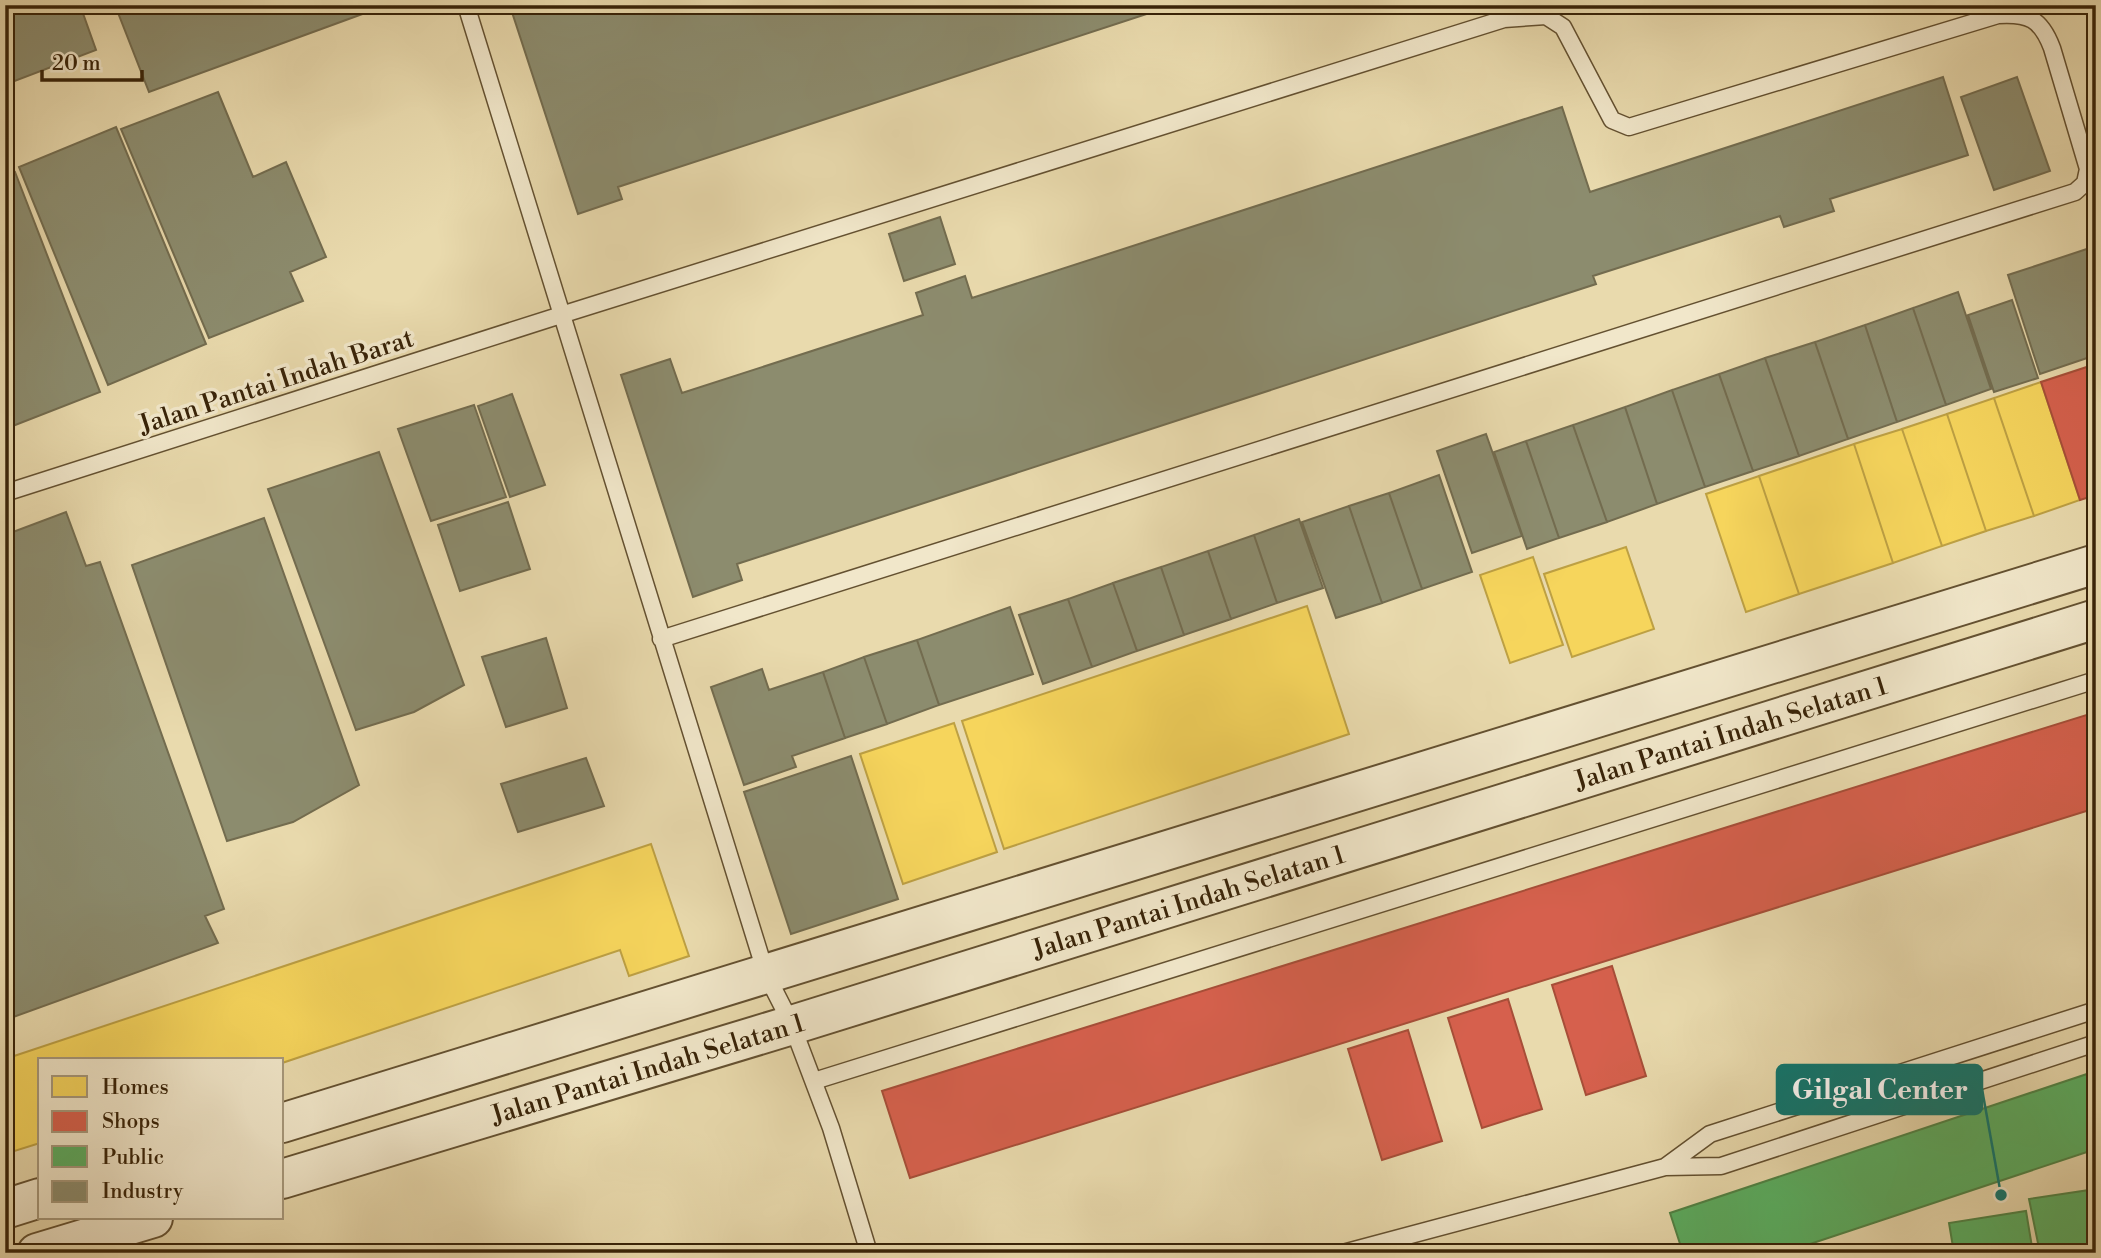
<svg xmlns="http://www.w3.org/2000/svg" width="2101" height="1258" viewBox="0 0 2101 1258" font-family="'Libre Bodoni',serif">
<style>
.homes{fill:#f6d55c;stroke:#bda043;stroke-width:2}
.shops{fill:#d6604d;stroke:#a74e38;stroke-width:2}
.public{fill:#5aae61;stroke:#508446;stroke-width:2}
.industry{fill:#8c8c6e;stroke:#736c4f;stroke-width:2}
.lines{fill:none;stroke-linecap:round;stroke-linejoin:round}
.service-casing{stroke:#645131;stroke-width:19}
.tertiary-casing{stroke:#645131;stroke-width:42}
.service{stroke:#f1e7ca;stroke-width:16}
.tertiary{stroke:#f1e7ca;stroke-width:38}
.labels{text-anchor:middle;stroke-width:7;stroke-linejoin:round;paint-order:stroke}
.street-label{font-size:26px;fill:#382308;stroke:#f1e7ca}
.leader{fill:none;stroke:#0f766e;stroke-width:2.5}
.callout-dot{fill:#0f766e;stroke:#f1e7ca;stroke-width:2.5}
.callout{fill:#0f766e;stroke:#0f766e;stroke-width:2.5}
.callout-label{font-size:28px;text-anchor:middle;font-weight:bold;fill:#fff}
</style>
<rect width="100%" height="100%" fill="#e9daad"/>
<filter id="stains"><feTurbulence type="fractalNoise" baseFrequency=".00286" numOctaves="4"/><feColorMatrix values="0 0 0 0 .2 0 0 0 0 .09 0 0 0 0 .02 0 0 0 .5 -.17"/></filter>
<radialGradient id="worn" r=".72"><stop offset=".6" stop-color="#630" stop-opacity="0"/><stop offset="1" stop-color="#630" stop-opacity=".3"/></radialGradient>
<path class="homes" d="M2041,382L2080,500L2034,516L1994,398Z
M1994,398L2034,516L1986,531L1947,414Z
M1947,414L1986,531L1942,546L1902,429Z
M1902,429L1942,546L1893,563L1854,444Z
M1854,444L1893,563L1799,594L1759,476Z
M1759,476L1799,594L1746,612L1706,494Z
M1626,547L1654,629L1572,657L1544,574Z
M1533,557L1563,645L1510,663L1480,575Z
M1307,606L1349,734L1004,849L962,721Z
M954,723L997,852L903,884L860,754Z
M651,844L689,956L629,976L620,950L282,1063V1060H40V1143L5,1154V1059Z"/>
<path class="shops" d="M2096,364V495L2080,500L2041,382Z
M2096,712V808L910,1178L882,1091Z
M1612,966L1646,1076L1586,1095L1552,985Z
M1508,999L1542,1109L1482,1128L1448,1018Z
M1408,1030L1442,1141L1382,1160L1348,1049Z"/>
<path class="public" d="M2096,1071V1149L1783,1253H1683L1670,1213Z
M2096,1189V1253H2040L2029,1199Z
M2026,1211L2032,1247L1998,1253H1954L1949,1223Z"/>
<path class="industry" d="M5,5H80L96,50L12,82L5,64Z
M115,5H387L149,92Z
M522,5H1174L618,187L622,199L578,214L511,9Z
M1943,77L1968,155L1830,199L1834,211L1784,227L1780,216L1593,276L1596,284L737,564L742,580L693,597L621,375L670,359L682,393L923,315L916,293L965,276L972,298L1562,107L1590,192Z
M2017,77L2050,171L1994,190L1961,97Z
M218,92L253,177L286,162L326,257L290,272L303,301L209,338L121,129Z
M116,127L206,344L108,385L19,167Z
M15,172L100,392L5,429V176Z
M940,217L955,264L904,281L889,234Z
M2096,246V355L2040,374L2008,275Z
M1958,292L1991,389L1946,405L1913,308Z
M2012,300L2038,378L1994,392L1968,315Z
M1913,308L1946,405L1897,422L1865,325Z
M1865,325L1897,422L1848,439L1815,342Z
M1815,342L1848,439L1799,456L1765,358Z
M1765,358L1799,456L1753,471L1719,374Z
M1719,374L1753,471L1705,487L1672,390Z
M1672,390L1705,487L1657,504L1625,407Z
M512,394L545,485L510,497L478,406Z
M474,405L506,497L431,521L398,429Z
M1625,407L1657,504L1607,522L1573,425Z
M1573,425L1607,522L1559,538L1526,441Z
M1486,434L1522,536L1472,553L1437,451Z
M1526,441L1559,538L1527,549L1494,452Z
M379,452L464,685L414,712L356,730L268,489Z
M1439,475L1472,572L1422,589L1389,493Z
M1389,493L1422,589L1382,603L1349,506Z
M508,502L530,569L460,591L438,525Z
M1349,506L1382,603L1336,618L1302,522Z
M66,512L86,566L100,562L224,909L205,916L218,943L5,1020V535Z
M264,518L359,785L293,822L227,841L132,565Z
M1299,519L1323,588L1277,603L1254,535Z
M1254,535L1277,603L1231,619L1208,551Z
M1208,551L1231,619L1184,635L1161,567Z
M1161,567L1184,635L1137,651L1113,583Z
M1113,583L1137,651L1092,667L1068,599Z
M1068,599L1092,667L1043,684L1019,615Z
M1010,607L1033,674L939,705L917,640Z
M546,638L567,708L506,727L482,657Z
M917,640L939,705L887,724L864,657Z
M864,657L887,724L845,738L823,672Z
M762,669L769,690L823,672L845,738L792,756L796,767L744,785L711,687Z
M851,756L898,899L791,934L744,792Z
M586,758L604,806L518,832L501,784Z"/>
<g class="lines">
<g class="service-casing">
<path id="service" d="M466,5L766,974L792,1025L831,1128L869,1253
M5,493L561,315L1504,19L1546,16L1563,27L1612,120L1629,127L1998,15C2029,13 2041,19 2052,48L2088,169L2085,183L2075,192L661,639
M814,1081L2096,680
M1665,1167L1710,1134L2096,1010
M1343,1253L1665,1167L1721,1166L2096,1043"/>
</g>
<g class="tertiary-casing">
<g id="tertiary">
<path d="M282,1123L2096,564"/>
<path id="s1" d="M282,1179L792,1025L2096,619"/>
<path d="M5,1209L40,1198"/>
<path d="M37,1253L153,1218"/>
</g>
</g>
<use href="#service" class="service"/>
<use href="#tertiary" class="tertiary"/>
</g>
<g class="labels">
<g class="street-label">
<text transform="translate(276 381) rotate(-18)" y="9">Jalan Pantai Indah Barat</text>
<text dy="9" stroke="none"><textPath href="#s1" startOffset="1516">Jalan Pantai Indah Selatan 1</textPath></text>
<text dy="9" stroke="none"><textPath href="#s1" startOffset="948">Jalan Pantai Indah Selatan 1</textPath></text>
<text dy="9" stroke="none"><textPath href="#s1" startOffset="382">Jalan Pantai Indah Selatan 1</textPath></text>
</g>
</g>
<path class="leader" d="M2001 1195L1982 1089"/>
<circle class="callout-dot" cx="2001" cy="1195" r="7"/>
<rect class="callout" x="1777" y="1065" width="205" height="49" rx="7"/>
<g class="callout-label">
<text x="1880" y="1099">Gilgal Center</text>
</g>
<rect width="2101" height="1258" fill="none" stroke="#e9daad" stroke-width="28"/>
<rect x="7" y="7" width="2087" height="1244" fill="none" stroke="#382308" stroke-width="3.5"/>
<rect x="14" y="14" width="2073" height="1230" fill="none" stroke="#382308" stroke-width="2"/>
<rect x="38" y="1058" width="245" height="161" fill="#f1e7ca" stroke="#a7997c" stroke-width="2"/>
<rect x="52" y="1076" width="35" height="21" fill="#f6d55c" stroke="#a7997c" stroke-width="2"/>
<text x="102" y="1094" font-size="21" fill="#382308">Homes</text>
<rect x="52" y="1111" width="35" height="21" fill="#d6604d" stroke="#a7997c" stroke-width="2"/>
<text x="102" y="1128" font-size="21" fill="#382308">Shops</text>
<rect x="52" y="1146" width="35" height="21" fill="#5aae61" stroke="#a7997c" stroke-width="2"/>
<text x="102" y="1164" font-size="21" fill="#382308">Public</text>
<rect x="52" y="1181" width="35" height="21" fill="#8c8c6e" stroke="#a7997c" stroke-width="2"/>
<text x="102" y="1198" font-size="21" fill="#382308">Industry</text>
<path d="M42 70v10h100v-10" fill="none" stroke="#382308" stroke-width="3.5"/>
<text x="52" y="70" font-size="21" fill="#382308" stroke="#f1e7ca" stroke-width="5" paint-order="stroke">20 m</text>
<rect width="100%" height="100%" filter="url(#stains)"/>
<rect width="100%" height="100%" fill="url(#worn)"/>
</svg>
